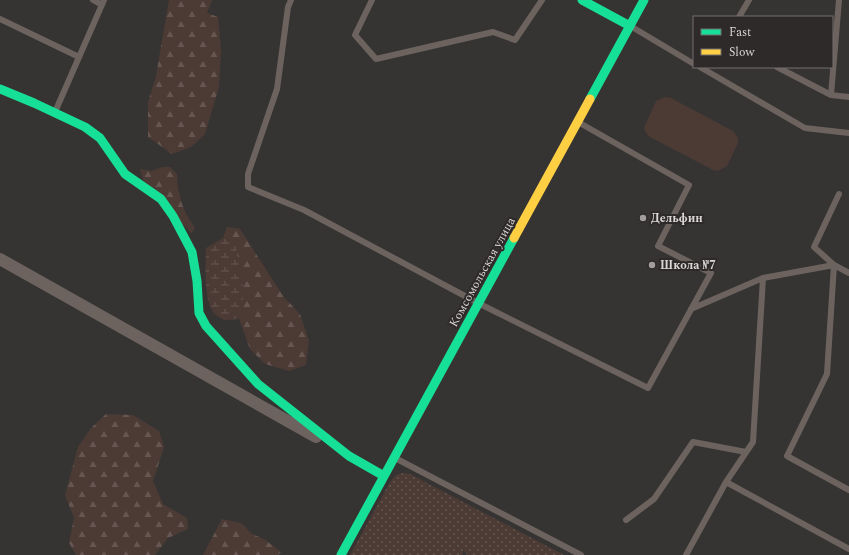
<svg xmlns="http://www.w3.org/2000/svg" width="849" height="555" viewBox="0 0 849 555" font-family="Spectral,serif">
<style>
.grass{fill:url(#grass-dots)}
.forest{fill:url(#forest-firs)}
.wetland{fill:url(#wetland-marsh)}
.green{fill:#4c3a34}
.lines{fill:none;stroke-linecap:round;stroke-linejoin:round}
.lane{stroke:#6c635f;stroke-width:6}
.street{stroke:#6c635f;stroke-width:12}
.fast{stroke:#16e098;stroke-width:9}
.slow{stroke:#ffcf43;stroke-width:9}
.poi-dot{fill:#a19e9d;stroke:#2d2a29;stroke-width:1.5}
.labels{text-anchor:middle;stroke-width:4;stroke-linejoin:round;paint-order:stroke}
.poi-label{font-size:12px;font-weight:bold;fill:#dad7d6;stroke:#2d2a29;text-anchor:start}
.street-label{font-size:12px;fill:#dad7d6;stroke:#2d2a29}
</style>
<defs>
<pattern id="grass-dots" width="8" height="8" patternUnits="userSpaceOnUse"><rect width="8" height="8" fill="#4c3a34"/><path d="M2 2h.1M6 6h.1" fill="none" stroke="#655651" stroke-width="1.8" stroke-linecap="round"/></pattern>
<pattern id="forest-firs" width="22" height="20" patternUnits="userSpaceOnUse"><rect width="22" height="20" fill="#4c3a34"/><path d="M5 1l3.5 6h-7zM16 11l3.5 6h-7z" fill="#655651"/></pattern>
<pattern id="wetland-marsh" width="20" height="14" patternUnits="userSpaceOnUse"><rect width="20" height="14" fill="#4c3a34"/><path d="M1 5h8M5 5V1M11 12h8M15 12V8" fill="none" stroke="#655651"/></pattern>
</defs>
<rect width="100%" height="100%" fill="#363433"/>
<path class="grass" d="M403,473L410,474L564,555H467L463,549V555H350L390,482L396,475Z"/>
<path class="forest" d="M169,0H212L207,13L218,17L221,50L219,87L205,134L191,147L172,154L148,137V102L156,76Z
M163,167H170L177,174L178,189L182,204L186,214L195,228L191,233L144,182L140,169L151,171Z
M227,227L240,229L283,296L300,314L309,341L306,365L289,371L265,364L250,349L239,319L243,308L235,242L223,238Z
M106,414L133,415L159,431L164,447L153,481L163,504L187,518L188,529L168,538L155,555H76L69,543L74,518L65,495L78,447L91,428Z
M222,519L241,523L252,534L264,539L281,552L278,555H203Z"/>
<path class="wetland" d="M223,238L235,242L243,286V308L239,319L224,320C221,318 216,316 214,313C203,300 206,264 206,248Z"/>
<path class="green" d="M665,97L671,98L733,131L738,138V143L727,166L718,171L713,170L650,137L646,133L644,128L656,101Z"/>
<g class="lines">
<path class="lane" d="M93,0L102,5
M291,0L288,7L277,89L248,174V187L304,210L478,303L648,388L711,273L658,246L689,185L578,122
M372,0L355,35L376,59L493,32L515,40L542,0
M739,17L749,0
M0,19L79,57
M632,27L694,64
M700,67L805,128L849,133
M777,67L831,95L849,97
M831,95L839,0
M55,112L104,0
M839,194L814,247L834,265L849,273
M691,309L763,278
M395,458L581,555
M726,482L753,442L763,278L834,265L827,374L787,456L849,490
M626,520L654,499L693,442L746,452
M686,555L726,482L849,549"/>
<path class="street" d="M0,259L316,437"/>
<path class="fast" d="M582,0L630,26
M0,89L34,103L85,127L100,138L125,174L161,199L173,216L192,252L197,281L199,313L206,326L258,384L349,456L384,476
M590,99L644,0
M341,555L514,238"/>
<path class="slow" d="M514,238L590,99"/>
</g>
<g class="poi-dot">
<circle cx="643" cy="218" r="4"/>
<circle cx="652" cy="265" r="4"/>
</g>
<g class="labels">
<g class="poi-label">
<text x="651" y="222">Дельфин</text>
<text x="660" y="269">Школа №7</text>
</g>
<g class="street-label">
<text transform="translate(482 272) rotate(-61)" y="4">Комсомольская улица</text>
</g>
</g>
<rect x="693" y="16" width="140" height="52" fill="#2d2a29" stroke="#726f6e"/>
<rect x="701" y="29" width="20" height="6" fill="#16e098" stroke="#726f6e"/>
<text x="729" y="36" font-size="12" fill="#dad7d6">Fast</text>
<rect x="701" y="49" width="20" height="6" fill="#ffcf43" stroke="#726f6e"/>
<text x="729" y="56" font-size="12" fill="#dad7d6">Slow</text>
</svg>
